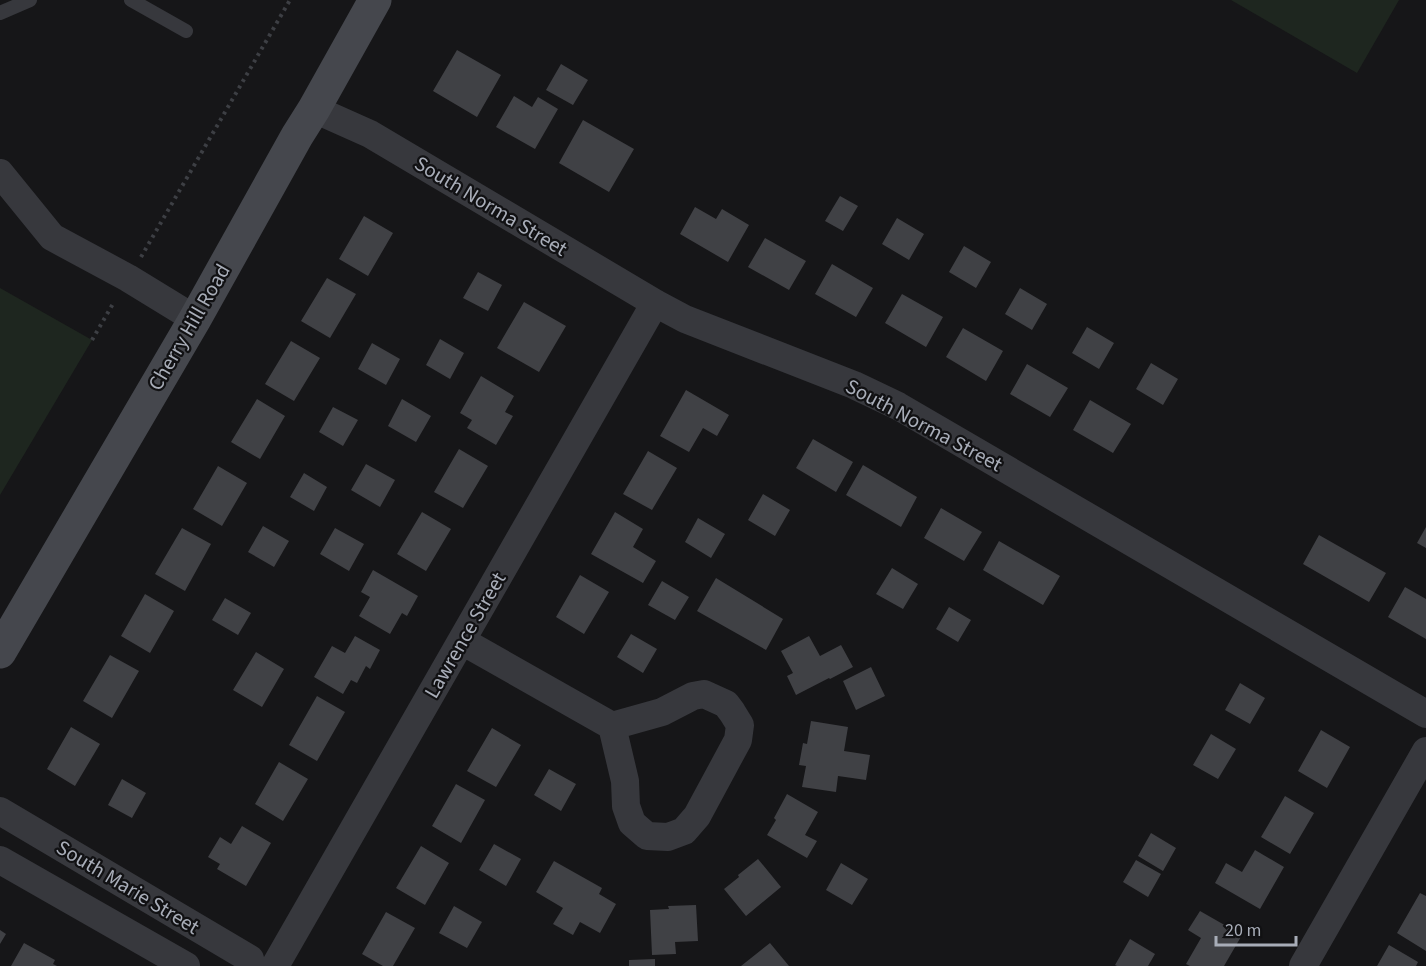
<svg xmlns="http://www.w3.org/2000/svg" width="1426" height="966" viewBox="0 0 1426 966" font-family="'Source Sans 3',sans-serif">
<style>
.green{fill:#1e261f}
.building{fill:#404145}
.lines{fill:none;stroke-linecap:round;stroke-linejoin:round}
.path{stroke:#3d3f44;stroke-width:4;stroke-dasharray:3 4.5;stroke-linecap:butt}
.lane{stroke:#37383d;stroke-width:14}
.street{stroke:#37383d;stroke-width:28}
.secondary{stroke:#45474d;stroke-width:33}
.labels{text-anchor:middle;stroke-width:4.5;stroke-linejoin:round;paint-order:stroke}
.street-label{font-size:21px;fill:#a8adb8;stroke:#111113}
</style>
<rect width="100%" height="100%" fill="#161618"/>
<path class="green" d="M1231,0H1399L1357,73Z
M0,288L92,340L0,495Z"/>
<path class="building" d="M457,50L501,75L477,117L433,91Z
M561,64L588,80L573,105L546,90Z
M514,96L532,107L538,97L558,109L535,149L496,127Z
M583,120L634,149L609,192L559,163Z
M840,196L858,206L843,231L825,221Z
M695,207L716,219L722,209L749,225L728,262L680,234Z
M364,216L393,233L368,276L339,259Z
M897,218L924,234L909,260L882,244Z
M765,238L806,261L789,290L748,267Z
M964,246L991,262L976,288L949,272Z
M832,264L873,288L856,317L815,294Z
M478,272L502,285L488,311L463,298Z
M327,278L356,294L330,338L301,321Z
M1020,288L1047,304L1032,330L1005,314Z
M902,294L943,317L926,347L885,323Z
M524,302L566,326L539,372L497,348Z
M1087,327L1114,343L1099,369L1072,353Z
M963,328L1003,351L986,381L946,357Z
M440,339L464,353L450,379L426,365Z
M291,341L320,358L294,401L265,384Z
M372,343L400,359L386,385L358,369Z
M1151,363L1178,379L1163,405L1136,389Z
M1027,364L1068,388L1050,417L1010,394Z
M481,376L514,396L505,412L513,416L496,445L467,428L472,420L460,413Z
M686,390L729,415L717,436L703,428L689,452L660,436Z
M257,399L285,416L260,459L231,442Z
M402,399L431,416L416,442L388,426Z
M1090,400L1131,424L1113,453L1073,430Z
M333,407L358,420L343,446L319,432Z
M813,439L853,462L836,492L796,468Z
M459,449L488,466L463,508L434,492Z
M648,451L677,468L652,510L623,494Z
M366,464L395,480L380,507L351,490Z
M863,465L917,497L901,527L846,495Z
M218,466L247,483L222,526L193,509Z
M304,473L327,487L314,511L290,497Z
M763,494L790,510L775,536L748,520Z
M941,508L982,532L964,561L924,538Z
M422,512L451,529L426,571L397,554Z
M615,512L643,529L633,547L656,561L643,583L591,554Z
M698,518L725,534L711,558L685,542Z
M263,526L289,541L274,567L248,552Z
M1426,527V548L1417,543Z
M182,528L211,544L185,591L155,574Z
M335,528L364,544L349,571L320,554Z
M1319,535L1386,573L1369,602L1303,564Z
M999,541L1060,576L1043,605L983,570Z
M892,568L918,584L903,609L876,594Z
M373,570L418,596L407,616L402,613L390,634L359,616L370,597L361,592Z
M580,575L609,592L584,634L556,617Z
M716,578L783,619L766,650L697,611Z
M662,581L689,597L675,620L648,605Z
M1405,587L1426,599V639L1388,617Z
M145,594L174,611L150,653L121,636Z
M225,598L251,613L238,635L212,620Z
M949,607L971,620L958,642L936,629Z
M631,634L657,649L643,673L617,657Z
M355,636L380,650L370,669L366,666L357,683L351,680L343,694L314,677L332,646L345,653Z
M809,636L820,656L841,645L853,667L830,679L829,678L796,695L787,676L793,673L781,651Z
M256,652L284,669L262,707L233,690Z
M110,655L139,671L112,718L83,701Z
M871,667L885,696L856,710L843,681Z
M1240,683L1265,698L1250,724L1225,710Z
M317,696L345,712L317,761L289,745Z
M811,721L848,727L844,751L870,755L866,780L838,776L836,792L802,787L806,766L799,765L803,743L807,744Z
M71,727L100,744L75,786L47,769Z
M492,728L521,745L496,787L467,771Z
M1321,730L1350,747L1327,788L1298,771Z
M1211,734L1236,749L1218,779L1193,765Z
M279,762L308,779L283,821L255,804Z
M549,769L576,784L561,811L534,795Z
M122,779L146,793L132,818L108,805Z
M456,784L485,800L461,843L432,826Z
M787,794L818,812L805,835L817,841L807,858L767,835L776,820L774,818Z
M1285,796L1314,813L1290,854L1261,837Z
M242,826L271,843L246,886L217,869L220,864L208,857L220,837L231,844Z
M1151,833L1176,848L1163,871L1138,856Z
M494,844L521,859L506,886L479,870Z
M421,846L449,863L425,905L396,888Z
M1255,850L1284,867L1260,909L1215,883L1226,863L1242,872Z
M758,859L781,887L746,916L724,889L739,877L738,875Z
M1136,860L1161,874L1148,897L1123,882Z
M554,861L602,888L599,894L616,904L600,933L580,922L573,935L553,924L563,908L536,892Z
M841,863L868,879L852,905L826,890Z
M1420,893L1426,896V951L1397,933Z
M696,905L698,941L675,942L676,954L652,955L650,910L669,909L668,906Z
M454,906L482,922L467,948L439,933Z
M1200,911L1242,935L1224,966H1190L1186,964L1201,938L1188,930Z
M386,912L415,928L393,966H383L362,954Z
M0,930L6,934L0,944Z
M1130,939L1155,954L1148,966H1117L1115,965Z
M24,943L55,960L53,964L57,966H11Z
M770,943L789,966H741Z
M1389,945L1418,962L1416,966H1377Z
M655,959V966H629V960Z"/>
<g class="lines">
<path class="path" d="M141,257L290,0
M92,340L114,302"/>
<path class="lane" d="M131,0L186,31
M0,13L30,0"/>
<path class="street" d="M314,109L370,134L655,303L685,319L854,385L898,406L1426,714
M0,173L52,237L128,278L195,319
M462,641L612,726L662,712L693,696L704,694L726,704L732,712L740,725L738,740L697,816L684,831L668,837L647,836L632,823L626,806L625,781L612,726
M0,811L250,959L252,966
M0,860L186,966
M275,966L655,303
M1303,966L1426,751"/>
<path class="secondary" d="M0,652L195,319L297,136L314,109L375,0"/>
</g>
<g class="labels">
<g class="street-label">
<text transform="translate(491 206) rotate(31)" y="7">South Norma Street</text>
<text transform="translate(189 327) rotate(-60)" y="7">Cherry Hill Road</text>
<text transform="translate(924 425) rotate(28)" y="7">South Norma Street</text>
<text transform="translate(465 635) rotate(-60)" y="7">Lawrence Street</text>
<text transform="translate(128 887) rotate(31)" y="7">South Marie Street</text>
</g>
</g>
<path d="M1216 936v9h80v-9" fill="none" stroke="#a8adb8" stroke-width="3"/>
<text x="1225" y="936" font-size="18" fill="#a8adb8" stroke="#111113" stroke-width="4.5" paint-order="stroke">20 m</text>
</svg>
